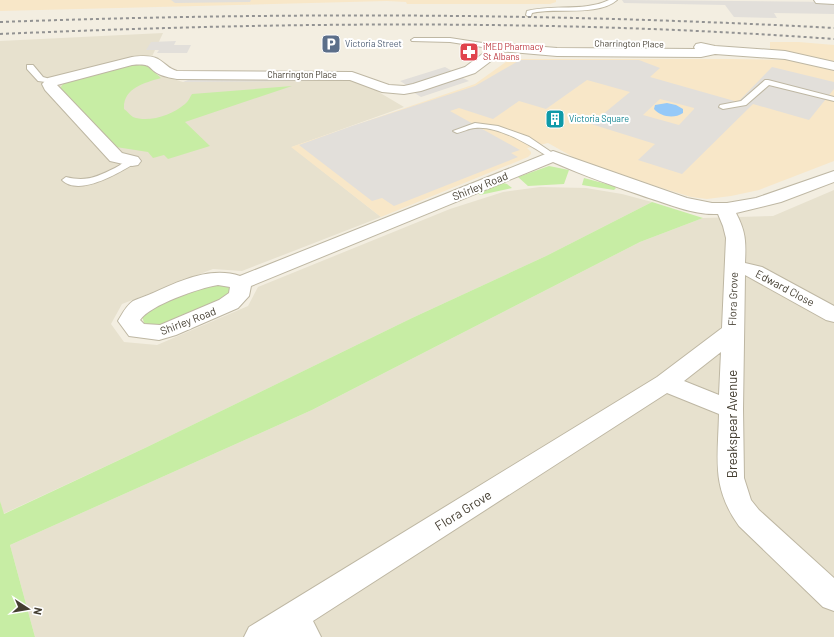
<svg xmlns="http://www.w3.org/2000/svg" width="834" height="637" viewBox="0 0 834 637" font-family="Barlow,sans-serif">
<style>
.residential{fill:#e7e1ce}
.commercial{fill:#f8e7c8}
.green{fill:#c7eda4}
.parking{fill:#e2dfda;fill-rule:evenodd}
.water{fill:#95c9f8}
.lines{fill:none;stroke-linecap:round;stroke-linejoin:round}
.lane-casing{stroke:#beb7a3;stroke-width:2}
.street-casing{stroke:#beb7a3;stroke-width:2}
.lane{fill:#fff;fill-rule:evenodd}
.street{fill:#fff;fill-rule:evenodd}
.rail{stroke:#939393;stroke-width:2;stroke-dasharray:3 3;stroke-linecap:butt}
.labels{text-anchor:middle;stroke-width:4;stroke-linejoin:round;paint-order:stroke}
.far-service-label{font-size:9px;fill:#4e5e75;stroke:#fff;text-anchor:start}
.far-street-label{font-size:9px;fill:#443e31;stroke:#fff}
.far-health-label{font-size:9px;fill:#be3a42;stroke:#fff;text-anchor:start}
.far-culture-label{font-size:9px;fill:#0d838f;stroke:#fff;text-anchor:start}
.street-label{font-size:11px;fill:#443e31;stroke:#fff}
.near-street-label{font-size:13px;fill:#443e31;stroke:#fff}
</style>
<rect width="100%" height="100%" fill="#f3eee1"/>
<path class="residential" d="M163,33L148,65L164,76L183,82L321,77L343,78L360,81L404,107L292,147L381,217L242,271L213,269L122,304L111,324L124,342L157,345L248,306L258,287L450,209L503,192L540,187L586,188L622,194L652,202L546,256L412,318L147,447L3,514L0,501V41Z
M834,190V637H35L10,545L312,410L640,242L703,218L773,216Z"/>
<path class="commercial" d="M0,0H556V2L550,4H407L406,2L387,1L0,11Z
M770,42H799L834,45V62L810,56L770,50Z
M510,59H731L790,60L834,71V161L759,190L731,196L707,199L691,197L604,170L582,162L548,143L527,148L531,152V154L528,157L381,217L291,147L475,84Z"/>
<path class="green" d="M133,64L146,65L161,78C144,83 123,88 124,109C127,111 130,115 133,117C149,123 172,115 185,104C188,102 190,97 192,94L292,86L185,122L210,146L168,159L164,155L153,158L148,152L116,147L60,88L64,83Z
M549,166L569,170L564,184L528,186L518,177Z
M584,178L614,186L616,188L614,190L582,185Z
M503,183L507,184L512,188L480,195L478,193Z
M652,202L703,218L640,242L312,410L10,545L35,637H0V501L4,514L147,447L412,318L546,256Z
M211,284L228,286L231,290L229,297L166,325H148L144,323L142,316L154,306Z"/>
<path class="parking" d="M171,0H251L250,2L175,3Z
M622,0L834,2V14L774,13L777,18L734,17L725,5L624,3Z
M176,41L174,45H191L187,53H157L159,50H146L151,42Z
M520,60H639L660,68L650,77L738,102L772,67L834,82V89L809,120L753,104L682,174L638,160L655,144L591,124L630,92L587,80L546,109L519,101L493,119L459,108L450,111L520,150L511,153L518,157L394,206L382,198L372,201L299,145L352,126L475,86ZM660,99L694,108V109L679,125L643,115Z
M445,67L454,72L408,86L400,81Z
M321,77L309,81L183,82L193,78Z
M461,77L469,81L421,97L413,92Z"/>
<path class="water" d="M667,103L676,105L683,109V113C674,119 661,117 654,109L655,105Z"/>
<g class="lines">
<g class="lane-casing">
<path id="lane" d="M609,0H617C597,17 557,7 532,13L531,16L529,17L526,15L527,11C554,4 584,12 609,0Z
M414,38H450L495,45L498,47L495,49L450,42L412,41L411,40Z
M27,65H33L43,77L57,81L53,83L38,81L27,69Z
M765,80H768L834,97V101L769,85L746,105L723,109L719,107L720,105L741,101Z
M475,123L498,126L529,137L557,156L553,159L550,158C532,146 497,125 475,128C469,128 463,132 457,133L453,131Z
M132,158L135,159L136,161L135,163C119,173 79,197 62,180L66,177C86,182 97,177 115,168C121,165 126,160 132,158Z"/>
</g>
<g class="street-casing">
<path id="street" d="M814,0H834V4L816,3Z
M495,43L557,48L695,49L694,47L696,44L701,43L715,46L785,51L834,62V70L785,59L715,54L701,57L557,56L499,51L495,58L475,73L421,91L404,94L382,92L350,80L177,79C172,78 166,77 161,75C146,69 155,63 132,65L57,85L122,153L138,157L141,161L138,165L132,166L110,161L45,90L42,84L48,78L132,57C140,56 150,55 158,59C165,63 169,69 177,71L352,72L389,85L404,86L413,84L465,67L485,52L490,44Z
M553,151L687,198L712,203H727L756,198L834,171V182L781,202L736,213C746,232 746,242 745,263L762,267L834,306V322L826,320L745,275L743,409L744,478L751,500L759,510L834,578V611L823,607L739,526C711,487 718,459 719,414L667,393L313,621L321,637H244L249,627L657,377L722,328L726,238L723,226L718,214C694,215 671,205 649,198C617,187 584,176 553,162L251,286L249,296L238,308L176,335L159,340L129,336L118,321C122,314 126,306 133,301C139,298 147,296 153,293C179,281 211,266 240,276ZM218,285L230,287L229,293L219,300L160,325L144,324L140,320C150,305 199,288 218,285ZM721,352L719,395L684,381Z"/>
</g>
<use href="#lane" class="lane"/>
<use href="#street" class="street"/>
<path class="rail" d="M0,22C278,12 556,13 834,28
M0,34C278,22 556,19 834,39"/>
</g>
<defs>
<g id="parking-square" transform="scale(1)"><rect x="-9" y="-9" width="18" height="18" rx="4" fill="#5c6f8a" stroke="#fff"/><path d="M-3.5-5.5H1a3.5 3.5 0 0 1 0 7H-1V5.5H-3.5ZM-1-3.4V-.6H.8a1.4 1.4 0 0 0 0-2.8Z" fill="#fff"/></g>
<g id="pharmacy-square" transform="scale(1)"><rect x="-9" y="-9" width="18" height="18" rx="4" fill="#e0444e" stroke="#fff"/><path d="M-2-6h4v4h4v4h-4v4h-4v-4h-4v-4h4Z" fill="#fff"/></g>
<g id="building-square" transform="scale(1)"><rect x="-9" y="-9" width="18" height="18" rx="4" fill="#0f9aa8" stroke="#fff"/><path d="M-4-6H4V6H1V3H-1V6H-4ZM-2.5-4.3h1.7v1.8h-1.7ZM.8-4.3h1.7v1.8H.8ZM-2.5-1h1.7V.8h-1.7ZM.8-1h1.7V.8H.8Z" fill="#fff"/></g>
</defs>
<g fill-rule="evenodd">
<use href="#parking-square" x="331" y="44"/>
<use href="#pharmacy-square" x="469" y="52"/>
<use href="#building-square" x="555" y="119"/>
</g>
<g class="labels">
<g class="far-service-label">
<text x="345" y="47">Victoria Street</text>
</g>
<g class="far-street-label">
<text transform="translate(629 44) rotate(1)" y="3">Charrington Place</text>
<text x="302" y="78">Charrington Place</text>
</g>
<g class="far-health-label">
<text x="483" y="50">iMED Pharmacy<tspan x="483" dy="10">St Albans</tspan></text>
</g>
<g class="far-culture-label">
<text x="569" y="122">Victoria Square</text>
</g>
<g class="street-label">
<text transform="translate(480 186) rotate(-22)" y="4">Shirley Road</text>
<text transform="translate(785 288) rotate(28)" y="4">Edward Close</text>
<text transform="translate(733 299) rotate(-88)" y="4">Flora Grove</text>
<text transform="translate(188 321) rotate(-21)" y="4">Shirley Road</text>
</g>
<g class="near-street-label">
<text transform="translate(732 424) rotate(-90)" y="5">Breakspear Avenue</text>
<text transform="translate(463 510) rotate(-32)" y="5">Flora Grove</text>
</g>
</g>
<g transform="translate(28 609) rotate(102)" stroke="#ffffff" stroke-width="3" paint-order="stroke">
<path d="M0-3L7 15L0 10L-7 15Z" fill="#443e31"/>
<text y="-6" font-size="11" font-weight="bold" text-anchor="middle" fill="#443e31">N</text>
</g>
</svg>
